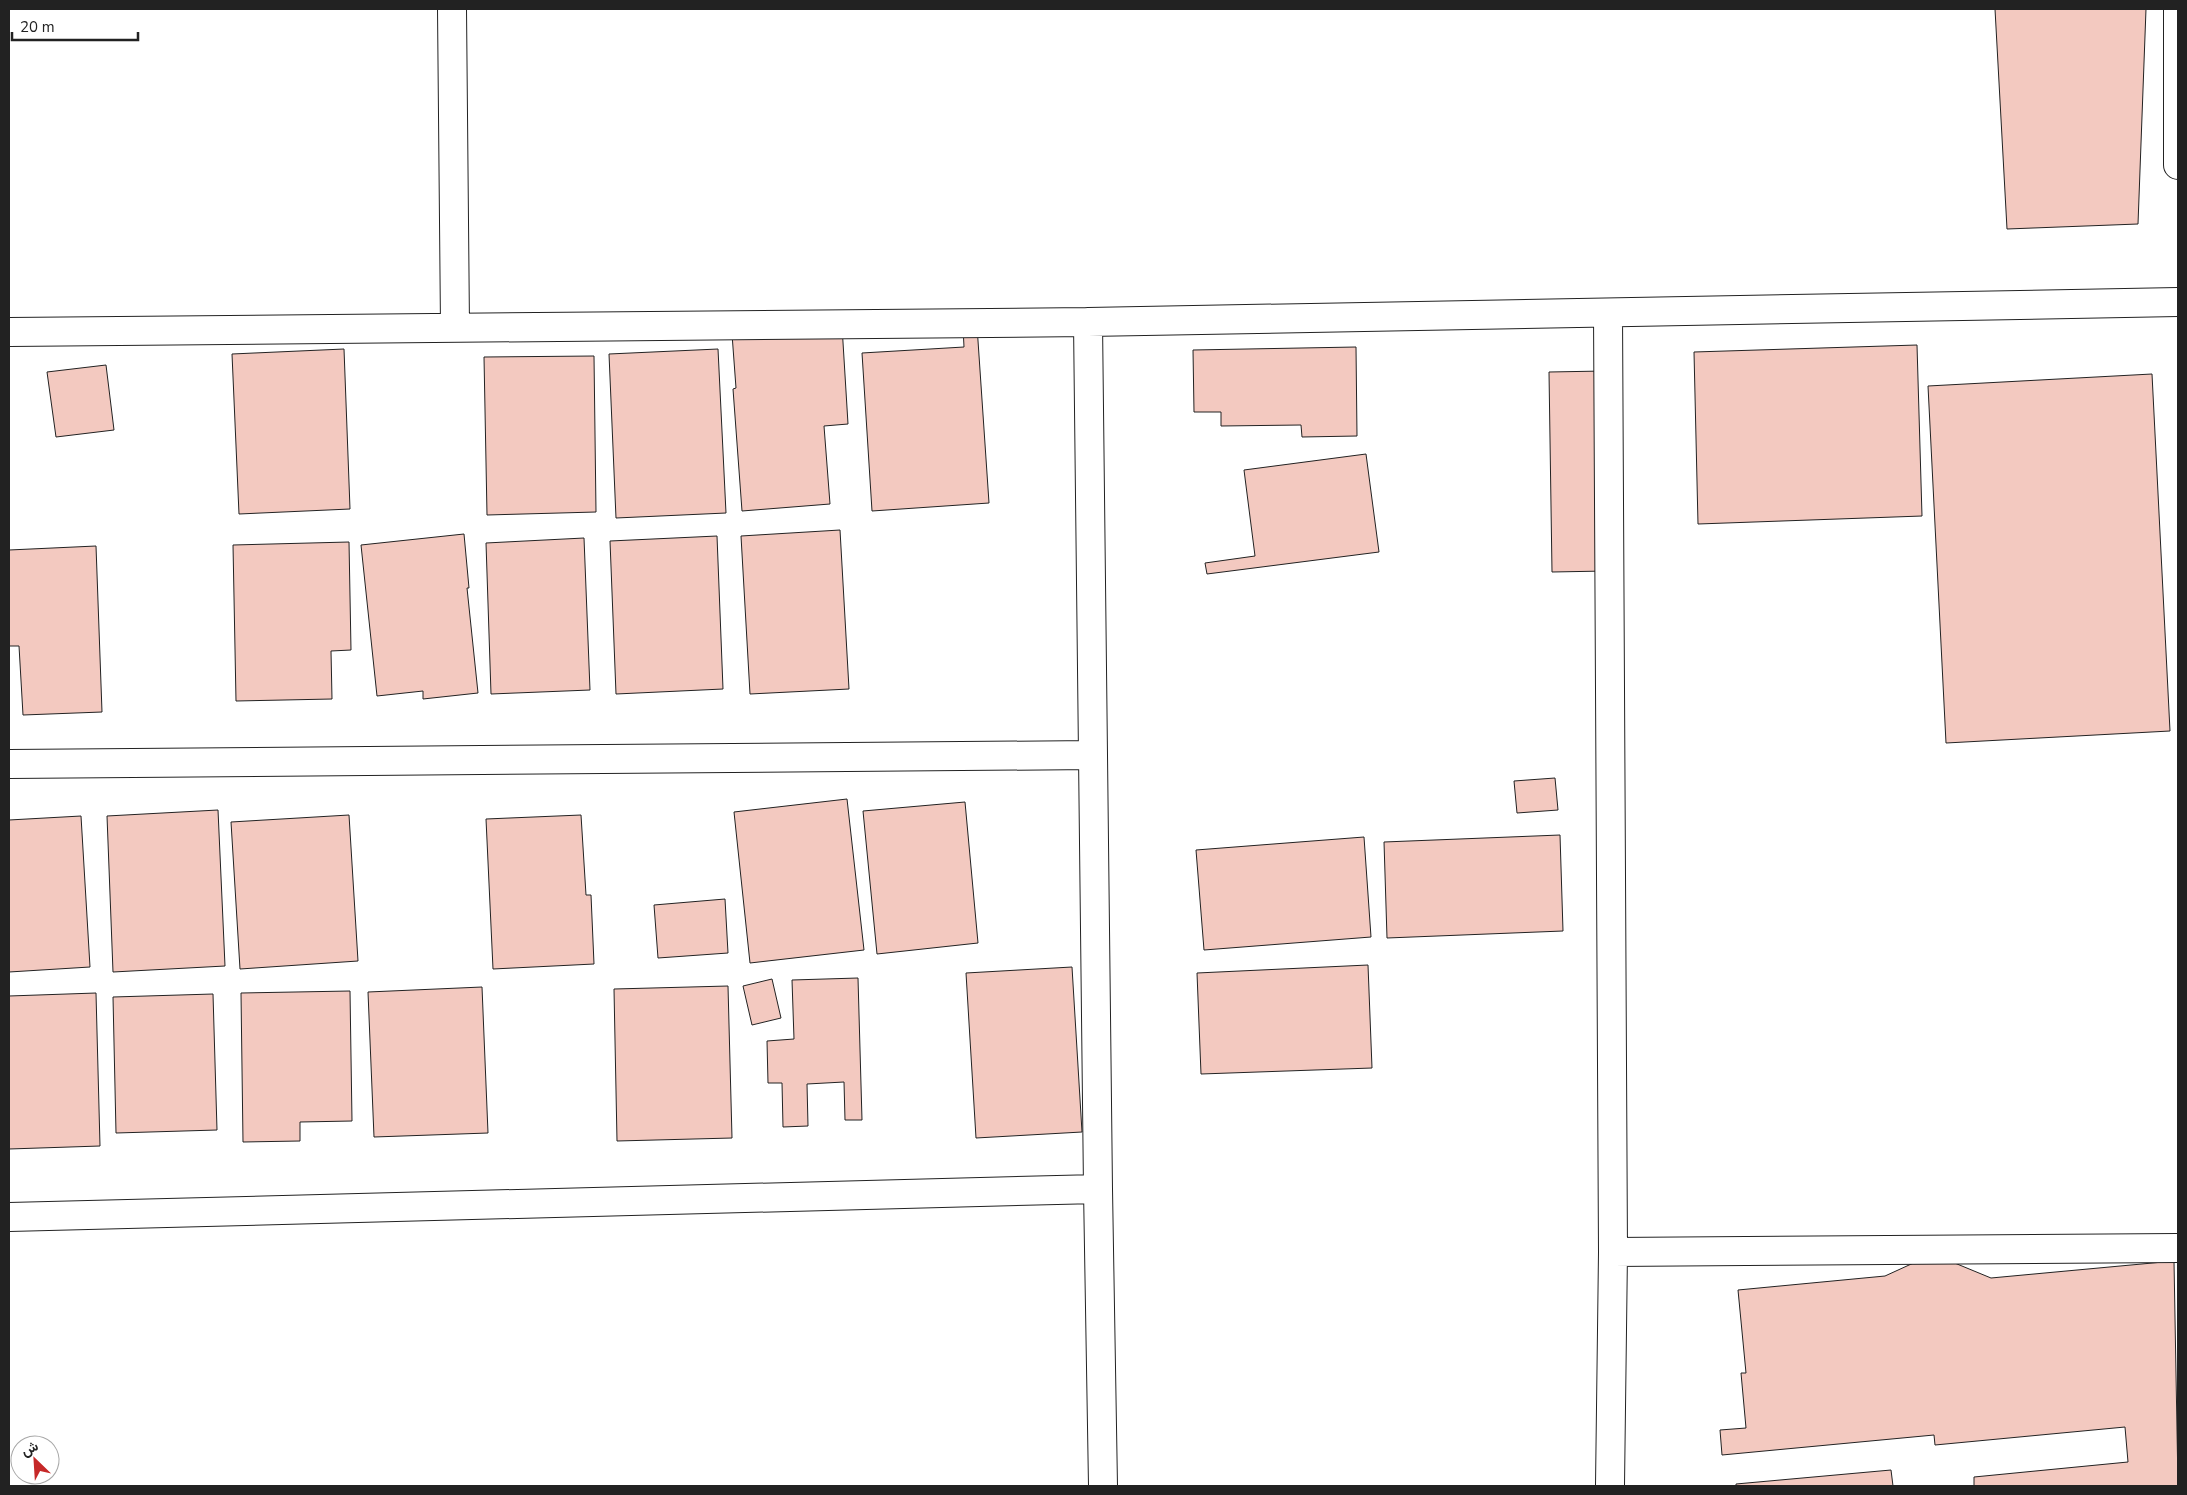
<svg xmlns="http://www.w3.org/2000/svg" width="2187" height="1495" viewBox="0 0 2187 1495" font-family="'Nunito Sans',Vazirmatn,sans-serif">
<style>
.building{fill:#f3c9c0;stroke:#222}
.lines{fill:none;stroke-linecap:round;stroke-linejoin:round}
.minor-casing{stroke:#222;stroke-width:30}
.minor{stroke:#fff;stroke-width:28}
</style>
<rect width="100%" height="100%" fill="#fff"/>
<path class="building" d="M1995,9H2146L2138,224L2007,229Z
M842,326L848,424L824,426L830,504L742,511L733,389L736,388L732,334Z
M977,326L989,503L872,511L862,353L964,347L963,327Z
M1917,345L1922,516L1698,524L1694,352Z
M1356,347L1357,436L1302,437L1301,425L1221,426V412H1194L1193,350Z
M344,349L350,509L239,514L232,354Z
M718,349L726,513L616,518L609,354Z
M594,356L596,512L487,515L484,357Z
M106,365L114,430L56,437L47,372Z
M1604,371L1606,571L1552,572L1549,372Z
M2152,374L2170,731L1946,743L1928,386Z
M1366,454L1379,552L1207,574L1205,563L1255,556L1244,470Z
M840,530L849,689L750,694L741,536Z
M464,534L469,588H467L478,693L423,699V691L377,696L361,545Z
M717,536L723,689L616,694L610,541Z
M584,538L590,690L491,694L486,543Z
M349,542L351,650L331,651L332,699L236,701L233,545Z
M96,546L102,712L23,715L19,646H9V550Z
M1555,778L1558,810L1517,813L1514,781Z
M847,799L864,950L750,963L734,812Z
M965,802L978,943L877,954L863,811Z
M218,810L225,966L113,972L107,816Z
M349,815L358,961L240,969L231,822Z
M581,815L586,895H591L594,964L493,969L486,819Z
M81,816L90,967L9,972V820Z
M1560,835L1563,931L1387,938L1384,842Z
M1364,837L1371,937L1204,950L1196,850Z
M725,899L728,953L658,958L654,905Z
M1368,965L1372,1068L1201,1074L1197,973Z
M1072,967L1082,1132L976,1138L966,973Z
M858,978L862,1120H845L844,1082L807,1084L808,1126L783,1127L782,1083H768L767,1041L794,1039L792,980Z
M772,979L781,1018L752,1025L743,986Z
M728,986L732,1138L617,1141L614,989Z
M482,987L488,1133L374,1137L368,992Z
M350,991L352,1121L300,1122V1141L243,1142L241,993Z
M96,993L100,1146L9,1149V996Z
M213,994L217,1130L116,1133L113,997Z
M1945,1259L1991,1278L2174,1261L2178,1486H1974V1477L2128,1462L2125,1427L1935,1445L1934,1435L1722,1455L1720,1430L1746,1428L1741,1373H1746L1738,1290L1885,1276L1920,1260Z
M1891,1470L1893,1486H1736V1484Z"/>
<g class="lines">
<g class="minor-casing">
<path id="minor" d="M452,9L455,327
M2178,9V165
M1608,313L1613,1252L1610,1486
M9,332L1088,322
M9,764L1093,755
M1098,1189L1103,1486
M9,1217L1098,1189L1088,322L2178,302
M1613,1252L2178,1248"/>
</g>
<use href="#minor" class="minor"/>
</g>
<rect width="2187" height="1495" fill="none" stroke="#222222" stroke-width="20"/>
<g transform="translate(35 1460) rotate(335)"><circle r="24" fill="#ffffff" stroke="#a7a7a7"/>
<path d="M0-4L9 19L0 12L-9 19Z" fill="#c62828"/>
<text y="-8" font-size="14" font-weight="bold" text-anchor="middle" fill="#222222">ش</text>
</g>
<path d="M12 32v8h126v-8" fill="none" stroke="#222222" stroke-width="2.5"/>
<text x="20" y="32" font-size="15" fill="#222222" stroke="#ffffff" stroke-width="4" paint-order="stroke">20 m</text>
</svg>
